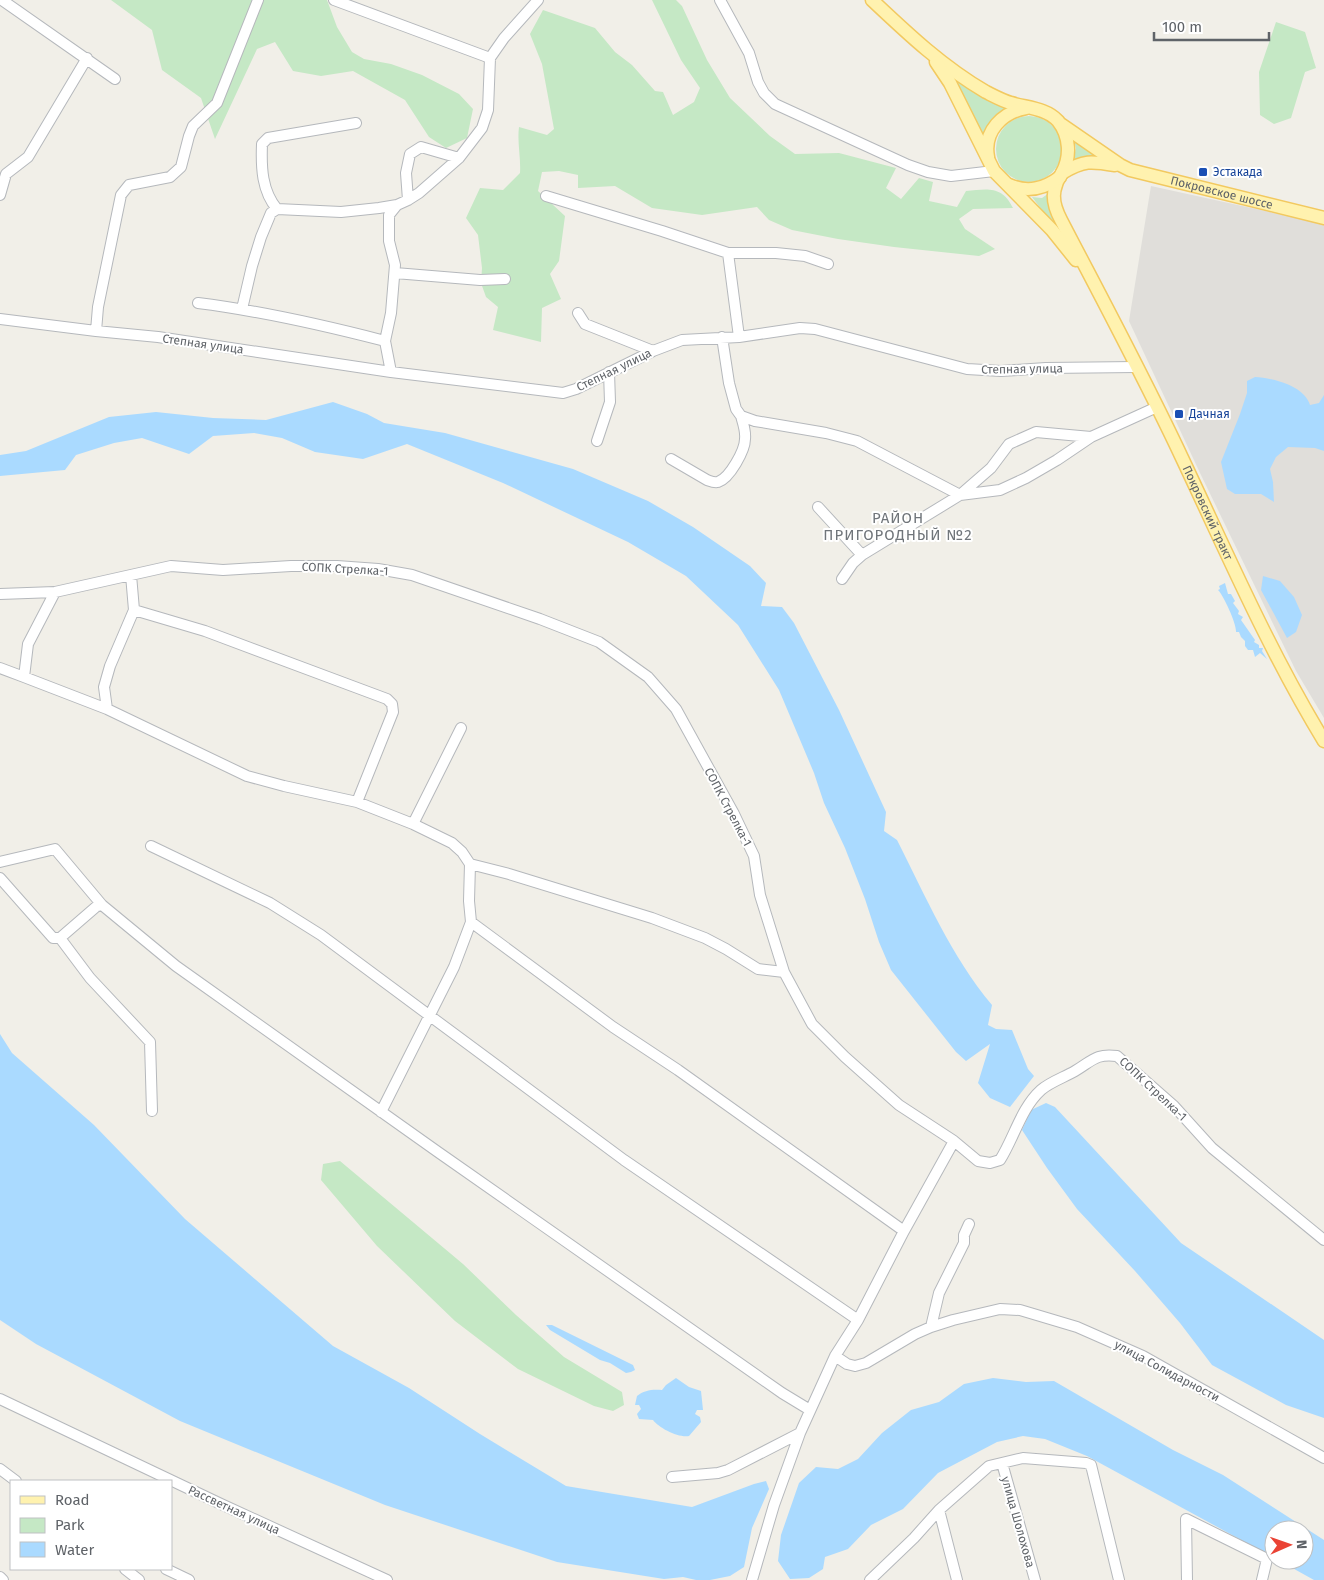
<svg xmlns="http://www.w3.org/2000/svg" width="1324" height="1580" viewBox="0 0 1324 1580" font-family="'Fira Sans',sans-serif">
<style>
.industrial{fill:#e0deda}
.green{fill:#c5e8c5}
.water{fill:#aadaff}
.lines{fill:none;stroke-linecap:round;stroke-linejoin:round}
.minor-casing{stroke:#b5b8bc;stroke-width:12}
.major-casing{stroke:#f2c960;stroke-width:15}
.minor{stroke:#fff;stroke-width:10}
.major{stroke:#fff2af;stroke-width:12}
.transit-dot{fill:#1a4fb4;stroke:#fff;stroke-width:2}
.labels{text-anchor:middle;stroke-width:4;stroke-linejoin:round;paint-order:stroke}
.transit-label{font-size:12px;fill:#164399;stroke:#fff;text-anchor:start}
.street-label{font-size:12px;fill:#5f6368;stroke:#fff}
.quarter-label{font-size:15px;letter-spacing:1px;fill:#70757a;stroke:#fff}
</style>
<rect width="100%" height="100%" fill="#f1efe8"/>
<path class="industrial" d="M1151,186L1324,224V718L1296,671L1200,473L1129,321Z"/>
<path class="green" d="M111,0H327L337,27L352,52L364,59L391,64L422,75L459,94L473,109L467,138L446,148L429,137L405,100L353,71L321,76L293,71L275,42L257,49L215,139L201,98L162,70L152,30Z
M652,0H676L682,6L707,60L730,98L770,136L795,154L839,153L896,168L886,188L901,199L919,178L933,182L929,201L957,207L966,191C987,189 1002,185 1013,208L973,209L959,219L965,229L995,249L979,256L894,247L838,239L792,230L769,220L757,207L702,215L652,208L615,186L578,188V175L559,171L542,172L538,191L565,216L559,261L550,274L561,299L542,308L541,342L493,330L498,307L486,297L481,283L482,268L478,235L466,218L480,188L503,190L520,173C521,158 517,142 519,127L547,135L554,129L542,64L530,34L543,10L595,28L615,52L632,65L655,91L663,92L673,115L694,102L700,88L681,60Z
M1276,22L1305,32L1316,68L1305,72L1291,118L1274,124L1260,115L1259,72Z
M947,71L1015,105L984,143Z
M996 149a33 33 0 1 1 66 0a33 33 0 1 1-66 0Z
M1073,136L1107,158L1073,161L1076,148Z
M1049,193L1067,243L1032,197L1042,198Z
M340,1161L463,1264L516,1315L564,1357L622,1392L624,1405L613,1411L594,1406L518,1369L455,1321L377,1246L321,1180L323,1164Z"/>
<path class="water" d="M1255,377C1270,378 1293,383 1304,395C1307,398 1309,402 1310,405L1319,403L1324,395V451L1315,448L1288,447L1276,457L1270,469L1273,482L1274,502L1261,494H1235L1227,489L1221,462L1240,414L1247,393V381Z
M333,402L367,414L384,423L445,433L573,469L648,501L693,527L750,566L766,583L761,606L782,607L794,623L839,710L886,812L884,831L897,840C926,897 951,956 992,1005L988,1025L996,1029L1012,1030L1028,1069L1034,1076L1010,1107L990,1098L978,1083L990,1044L966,1061L956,1052L891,970L879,942L865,899L845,848L824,803L814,773L779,690L738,625L686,576L628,542L503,483L407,444L363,459L315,452L282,438L254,433L213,436L189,454L142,438L114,443L76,455L65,470L0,476V455L26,451L109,417L156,412L213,418L266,420Z
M1263,576L1280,581L1294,597L1302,615L1296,632L1287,638L1261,590Z
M1225,583L1228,594H1231L1235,601L1233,603L1239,611L1238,614L1243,617L1241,620L1255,640L1254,642L1259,645V648H1263L1262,651L1267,659L1260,653L1255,657L1253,650H1248L1245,646V641L1241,637L1239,632H1236C1237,625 1224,596 1218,590L1220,589L1219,586Z
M0,1034L12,1053L94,1125L185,1219L333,1346L409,1388L480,1434L566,1486L692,1507L754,1484L766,1481L769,1489L752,1528L744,1567L730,1576L710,1580H696L683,1577L664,1579L557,1562L385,1505L180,1421L36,1344L0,1320Z
M1046,1103L1055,1107L1181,1243L1324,1340V1418L1286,1405L1212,1365L1180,1323L1135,1271L1077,1209L1047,1168L1022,1130L1031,1110Z
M546,1325H552L633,1365L635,1370L631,1372L626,1373L610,1363L600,1360L550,1330Z
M676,1378L689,1387L701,1391L703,1410H697L695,1414L700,1417L701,1422L689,1436C678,1438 659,1428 653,1420L639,1419L637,1414L641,1409L639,1405H635L637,1396C644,1390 653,1389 662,1390L666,1385Z
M993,1378L1026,1382L1054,1381L1173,1450L1223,1475L1324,1540V1580H1314L1278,1560H1304V1530H1274V1548L1267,1554L1087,1456L1045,1439L1023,1436L997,1442L938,1473L903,1509L871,1525L848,1549L825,1557L823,1569L809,1578L790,1579L778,1561L781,1535L799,1483L816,1467L838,1469L858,1459L882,1433L911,1410L939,1402L964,1384Z"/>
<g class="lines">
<g class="minor-casing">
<path id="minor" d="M2,0L115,79
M334,0L490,58
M720,0L749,53L758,82L764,93L775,104L908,165L928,172L951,176L994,171
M0,195L6,174L28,157L87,58
M546,196L662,231L728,253L739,337
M408,200L406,173L410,154L421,147L459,158
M277,209C262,191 261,168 262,144L268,138L356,123
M728,253H776L805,256L828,264
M395,273L480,280L505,279
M198,303C262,311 323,325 385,341
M242,309L252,266L261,237L271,213L277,209L341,212L379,208L397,205L408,200L419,193L459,158L482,128L488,110L490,58L504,38L538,0
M578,313L585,324L653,351
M0,319L96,331L158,337L391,372L563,393L576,389L653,351L682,340L739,337L800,328L815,329L967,369L1001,371L1046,368L1136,367
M96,331L98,307L121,195L129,185L170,177L181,167L189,136L193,126L217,103L258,0
M722,337L729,383L736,409L741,416L755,421L826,433L857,441L960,495L1000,490L1026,478L1057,460L1091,437
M391,372L385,341L391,313L395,265L389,241V215L397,205
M597,441L610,402L609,372
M671,459L707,480C710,481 714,483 718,482C730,478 745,450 745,439C746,431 743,423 741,416
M818,507L862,555
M131,575L134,610L205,631L387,699L392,704L393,712L357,802
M842,579L853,563L862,555L960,495L991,468L1009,444L1036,432L1091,437L1157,407
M55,592L28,644L24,677L107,709L247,776L284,786L357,802L413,824L452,843L462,852L470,864L469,901L471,922
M0,594L55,592L171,566L223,570L291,566H337L378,569L412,575L540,619L599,642L648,677L676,709L734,814L754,856L760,895L784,972L812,1024L845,1057L899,1105L954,1141L978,1161L990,1163L1000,1160C1014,1138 1021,1108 1041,1090C1050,1082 1065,1077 1075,1071C1092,1061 1096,1053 1117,1056L1174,1106L1212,1148L1324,1240
M0,668L24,677
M107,709L104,687L110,666L134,610
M413,824L461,728
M151,846L270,903L321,935L624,1160L858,1320
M0,862L55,849L102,905
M470,864L509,874L652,918L705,938L726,949L758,969L784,972
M0,878L53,938H60L97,906L102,905L176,966L438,1152L782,1393L810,1410
M60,938L90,978L150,1042L152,1111
M381,1112L454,967L471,922L613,1027L678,1070L904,1231L858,1320L835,1356L800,1433L774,1505L752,1580
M904,1231L954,1141
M931,1327L939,1293L964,1243V1235L969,1224
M835,1356L847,1364L855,1366L866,1363L915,1334L931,1327L953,1320L1000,1309L1020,1310L1077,1327L1143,1356L1324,1458
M0,1399L221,1504L387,1580
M1002,1463L1035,1580
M0,1469L16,1481
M672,1477L718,1473L728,1470L800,1433
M939,1510L957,1580
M125,1569L139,1580
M166,1569L189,1580
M0,1577L3,1580
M870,1580L914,1538L939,1510L989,1466L1023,1458L1086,1463L1091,1465L1119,1580
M1187,1580L1186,1519L1267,1559L1262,1580"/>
</g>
<g class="major-casing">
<g id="major">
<path id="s1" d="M872,0C908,34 943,67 986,92C994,96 1003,101 1011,103C1027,108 1046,108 1058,121C1070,136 1071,157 1062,173C1060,177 1057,180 1056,185C1051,197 1055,209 1061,220C1102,299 1144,377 1182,458C1227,553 1269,651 1324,741"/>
<path d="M936,62L950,83L994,171L1052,230L1076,260"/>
<path id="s2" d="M1062,125L1120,165L1130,170L1324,218"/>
<path d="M988,157C983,131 1003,112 1026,108"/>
<path d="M1062,173C1084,160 1091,161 1115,165"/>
<path d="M1009,185C1028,193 1044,189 1060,177"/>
</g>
</g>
<use href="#minor" class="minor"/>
<use href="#major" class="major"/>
</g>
<g class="transit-dot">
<rect x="1198" y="167" width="10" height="10" rx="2.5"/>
<rect x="1174" y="409" width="10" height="10" rx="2.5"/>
</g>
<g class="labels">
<g class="transit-label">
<text x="1213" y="176">Эстакада</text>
<text x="1189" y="418">Дачная</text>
</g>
<g class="street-label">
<text dy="4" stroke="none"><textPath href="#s2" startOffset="176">Покровское шоссе</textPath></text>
<text transform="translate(203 344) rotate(8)" y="4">Степная улица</text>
<text transform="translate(1022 369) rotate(-1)" y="4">Степная улица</text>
<text transform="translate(614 370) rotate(-26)" y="4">Степная улица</text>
<text dy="4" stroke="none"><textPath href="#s1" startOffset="658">Покровский тракт</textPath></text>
<text transform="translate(345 569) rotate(3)" y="4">СОПК Стрелка-1</text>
<text transform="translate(728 807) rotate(62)" y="4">СОПК Стрелка-1</text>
<text transform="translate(1153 1089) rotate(43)" y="4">СОПК Стрелка-1</text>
<text transform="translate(1167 1371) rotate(28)" y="4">улица Солидарности</text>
<text transform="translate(234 1510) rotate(25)" y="4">Рассветная улица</text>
<text transform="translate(1018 1522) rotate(74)" y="4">улица Шолохова</text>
</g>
<g class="quarter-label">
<text x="898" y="523">РАЙОН<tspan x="898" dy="17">ПРИГОРОДНЫЙ №2</tspan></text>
</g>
</g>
<rect x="10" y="1480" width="162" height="90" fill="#ffffff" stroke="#bfc1c3"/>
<rect x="20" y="1496" width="25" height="8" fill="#fff2af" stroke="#bfc1c3"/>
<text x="55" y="1505" font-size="15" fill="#5f6368">Road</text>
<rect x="20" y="1518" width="25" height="15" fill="#c5e8c5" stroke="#bfc1c3"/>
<text x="55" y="1530" font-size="15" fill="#5f6368">Park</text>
<rect x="20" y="1542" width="25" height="15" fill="#aadaff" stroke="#bfc1c3"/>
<text x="55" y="1555" font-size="15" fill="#5f6368">Water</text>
<g transform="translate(1289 1545) rotate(88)"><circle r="24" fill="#ffffff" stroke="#bfc1c3"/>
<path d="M0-4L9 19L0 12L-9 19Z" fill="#ea4335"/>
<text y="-8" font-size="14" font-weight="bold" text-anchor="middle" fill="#5f6368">N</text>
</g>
<path d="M1154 32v8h115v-8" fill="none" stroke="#5f6368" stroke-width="2.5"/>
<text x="1162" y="32" font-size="15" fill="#5f6368" stroke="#ffffff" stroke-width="4" paint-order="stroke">100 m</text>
</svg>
